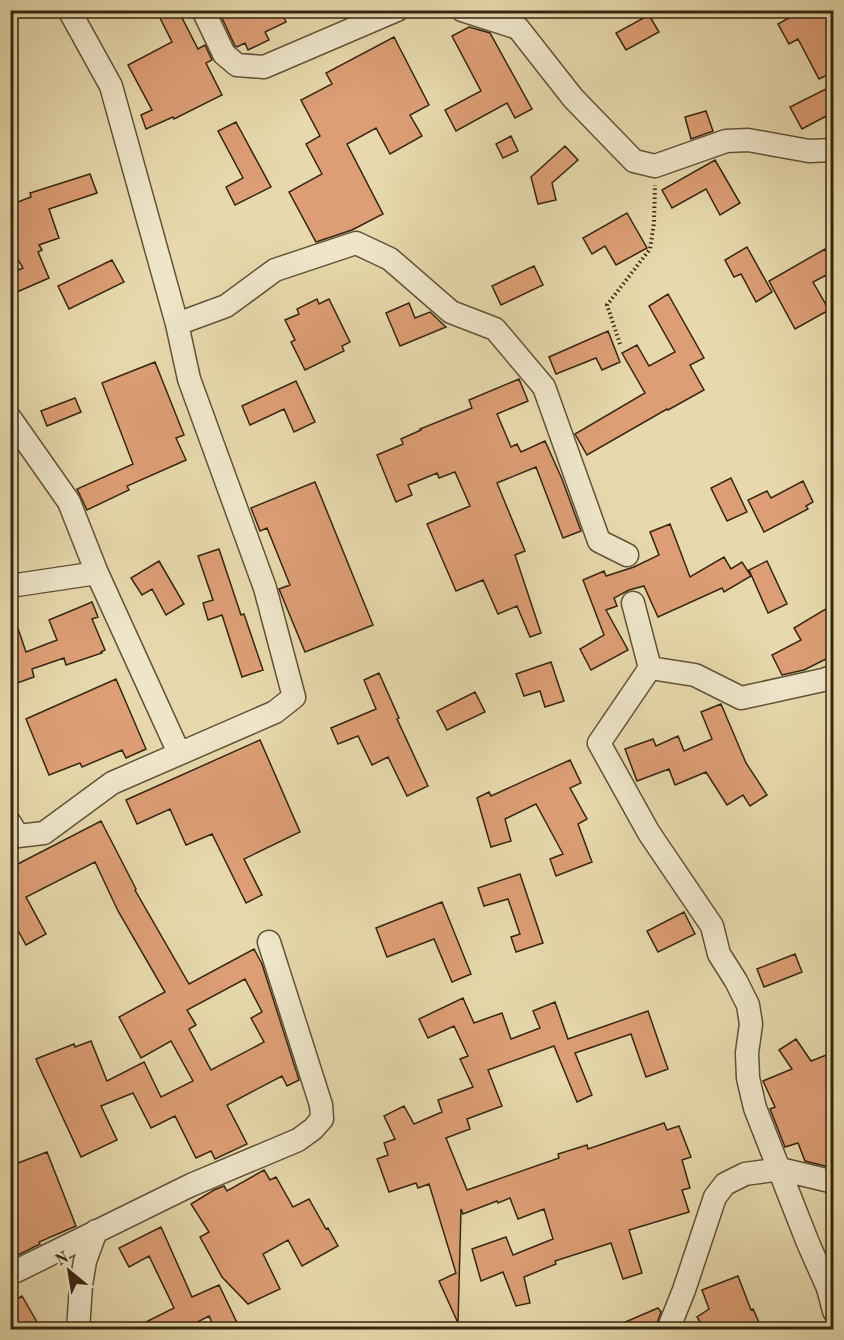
<svg xmlns="http://www.w3.org/2000/svg" width="844" height="1340" viewBox="0 0 844 1340" font-family="'Old Standard TT',serif">
<style>
.building{fill:#dd9e75;stroke:#362610;stroke-width:1.5;fill-rule:evenodd}
.lines{fill:none;stroke-linecap:round;stroke-linejoin:round}
.minor-casing{stroke:#625337;stroke-width:25}
.path{stroke:#362610;stroke-width:4;stroke-dasharray:1.5 3;stroke-linecap:butt}
.minor{stroke:#efe6ca;stroke-width:22}
</style>
<rect width="100%" height="100%" fill="#e7d9ad"/>
<filter id="stains"><feTurbulence type="fractalNoise" baseFrequency=".00333" numOctaves="4"/><feColorMatrix values="0 0 0 0 .2 0 0 0 0 .09 0 0 0 0 .02 0 0 0 .5 -.17"/></filter>
<radialGradient id="worn" r=".72"><stop offset=".6" stop-color="#630" stop-opacity="0"/><stop offset="1" stop-color="#630" stop-opacity=".3"/></radialGradient>
<path class="building" d="M156,10H178L198,49L205,45L212,60L206,63L222,95L174,119L173,117L146,129L141,115L152,110L128,65L172,42Z
M236,10H280L286,22L265,32L269,40L248,50L245,43L237,47L235,46L222,18Z
M803,10H827L834,24V72L819,79L798,39L789,44L778,24Z
M649,15L659,32L626,50L616,33Z
M469,27L490,33L532,109L515,118L507,103L456,131L445,110L481,91L452,36Z
M394,37L429,105L410,115L422,136L390,154L376,128L347,144L383,214L352,230L316,242L289,192L322,174L306,144L320,136L301,100L332,84L326,73Z
M834,85V112L802,129L790,107Z
M706,111L713,131L691,139L685,117Z
M236,122L271,187L235,205L226,187L243,178L218,131Z
M511,136L518,151L503,158L496,144Z
M565,146L578,160L552,183L556,200L538,204L531,177Z
M715,160L740,203L720,215L706,189L672,208L662,190Z
M90,174L97,193L49,209L59,238L39,245L42,250L38,252L49,278L10,295V273L23,268L10,246V205L31,197L30,193Z
M627,213L647,248L616,265L605,246L592,254L583,238Z
M747,247L772,292L756,302L741,274L734,277L725,260Z
M825,249L834,264V271L813,282L829,310L795,329L769,281Z
M112,260L124,282L69,309L58,286Z
M534,266L543,285L501,305L492,286Z
M668,294L704,358L690,365L704,390L668,410L667,409L587,455L575,434L645,393L622,353L637,345L649,366L675,352L649,306Z
M317,299L319,304L329,299L350,342L342,346L344,351L305,370L291,342L295,340L285,320L299,314L297,309Z
M409,303L415,318L430,312L446,327L400,346L386,313Z
M608,331L620,362L602,370L596,358L556,374L549,357Z
M155,362L184,435L176,438L186,460L127,486L129,490L87,510L77,489L133,464L102,383Z
M519,379L528,401L497,414L511,447L517,444L521,452L545,441L562,479L581,531L563,538L536,467L497,483L525,551L515,555L541,633L530,637L517,606L498,614L483,580L456,591L427,524L470,506L455,472L439,478L437,473L408,485L412,495L396,502L377,455L403,444L401,439L421,430L420,429L472,408L469,400Z
M296,381L315,422L294,432L284,409L250,425L242,406Z
M75,398L81,412L47,426L41,411Z
M731,478L747,512L727,521L711,488Z
M803,481L813,502L806,506L808,509L764,532L748,500L767,491L771,498Z
M315,482L373,625L305,652L279,589L290,585L267,528L260,531L251,508Z
M670,524L690,577L724,557L731,569L742,562L751,576L724,592L722,588L658,617L644,586L629,590L614,598L617,606L606,610L628,650L591,670L580,649L604,635L583,580L604,571L606,576L634,567L659,555L650,532Z
M219,549L241,615L244,614L263,670L242,677L222,615L208,620L203,603L213,600L198,556Z
M159,561L184,604L166,615L152,589L142,595L131,578Z
M767,561L787,604L768,613L749,570Z
M92,602L98,617L92,619L105,650L101,652L102,653L66,665L64,658L32,669L34,677L17,683L10,664V615L13,614L26,652L57,640L49,620Z
M834,604V655L804,670L782,675L772,655L801,640L794,628Z
M551,662L564,701L545,707L540,691L524,696L516,674Z
M379,673L399,718L397,719L428,786L407,796L388,757L372,765L358,736L338,744L331,728L376,709L364,680Z
M116,679L146,749L126,758L122,750L82,767L80,763L49,775L26,719Z
M475,692L485,712L447,730L437,711Z
M721,704L746,763L767,795L750,806L743,795L727,805L706,772L675,785L669,769L637,781L625,749L653,739L656,746L678,736L684,751L712,739L701,712Z
M260,740L300,832L244,859L262,895L246,903L212,834L186,845L170,809L137,824L126,800Z
M570,760L581,783L570,788L587,819L578,824L592,862L556,876L550,859L563,854L536,804L505,819L511,841L491,847L477,798L489,792L491,796Z
M101,821L136,889L135,890L189,984L254,949L262,964L299,1080L287,1086L282,1076L227,1105L247,1144L215,1159L211,1151L196,1158L175,1116L151,1128L133,1093L101,1106L117,1140L81,1157L38,1064L36,1059L74,1044L75,1047L91,1041L107,1081L144,1062L161,1097L193,1081L171,1041L141,1058L119,1017L165,992L118,911L95,862L26,897L46,934L26,945L10,916V868ZM245,979L262,1012L251,1018L264,1042L211,1070L189,1029L196,1025L187,1010Z
M520,874L543,943L516,952L511,937L520,934L508,899L484,906L478,888Z
M442,902L471,974L452,982L434,939L387,957L376,928Z
M684,912L695,934L658,952L647,931Z
M795,954L802,972L764,987L757,969Z
M463,998L474,1023L502,1013L511,1039L540,1028L533,1011L555,1002L568,1039L648,1011L668,1069L646,1077L631,1034L575,1053L592,1095L577,1102L554,1046L488,1070L502,1106L467,1119L470,1129L446,1138L467,1190L559,1158L558,1154L587,1145L588,1149L664,1123L667,1130L679,1126L691,1157L682,1160L690,1188L682,1190L689,1212L629,1230L642,1273L623,1279L611,1243L555,1261L556,1264L524,1277L530,1303L516,1306L503,1272L481,1281L472,1249L506,1237L513,1255L553,1239L544,1209L518,1219L510,1198L498,1203L497,1201L463,1214L461,1209L458,1323L439,1281L456,1273L429,1184L418,1188L416,1183L389,1192L377,1159L388,1155L384,1143L395,1139L384,1116L404,1106L414,1124L442,1112L438,1100L473,1087L460,1059L468,1056L454,1026L428,1038L419,1019Z
M796,1039L811,1061L834,1052V1163L825,1166L805,1161L798,1143L785,1147L770,1109L775,1107L763,1081L792,1069L779,1050Z
M47,1152L76,1226L39,1242L40,1244L10,1259V1166Z
M264,1170L270,1180L276,1177L293,1207L309,1199L326,1229L328,1228L338,1246L302,1266L288,1240L263,1254L280,1289L248,1304L222,1277L200,1237L209,1232L191,1204L214,1190L224,1186L227,1191Z
M161,1227L192,1297L219,1285L240,1329H215L209,1316L184,1329H132L174,1308L149,1256L129,1267L119,1248Z
M738,1276L751,1310L753,1309L762,1329H704L697,1317L709,1309L702,1290Z
M22,1296L41,1329H20L10,1314V1303Z
M658,1308L661,1312L655,1329H609Z"/>
<g class="lines">
<g class="minor-casing">
<path id="minor" d="M203,10L224,54L237,65L264,67L397,10
M462,10L518,28L573,98L634,161L655,166L726,141L748,140L809,151L834,150
M177,324L226,306L275,270L356,243L390,259L451,312L495,329L544,387L599,541L627,555
M10,418L69,502L97,573L179,753
M10,586L97,573
M633,603L650,668L599,743L649,833L712,926L719,954L736,981L748,1005L751,1024L747,1053L748,1078L755,1108L808,1243L828,1288L834,1311
M650,668L695,675L741,698L823,680L834,676
M10,823L18,836L44,833L112,783L275,712L294,697L265,588L189,379L177,324L111,86L69,10
M10,1274L191,1185L298,1140L313,1129L322,1119L321,1105L269,942
M78,1330L81,1285L85,1261L96,1231
M668,1330L684,1290L715,1197L725,1184L745,1174L780,1169L834,1182"/>
</g>
<path class="path" d="M620,344L607,305L650,249L654,223L655,185"/>
<use href="#minor" class="minor"/>
</g>
<rect width="844" height="1340" fill="none" stroke="#e7d9ad" stroke-width="36"/>
<rect x="12" y="12" width="820" height="1316" fill="none" stroke="#362610" stroke-width="3"/>
<rect x="18" y="18" width="808" height="1304" fill="none" stroke="#362610" stroke-width="1.5"/>
<g transform="translate(69 1271) rotate(330)" stroke="#efe6ca" stroke-width="4.5" paint-order="stroke">
<path d="M0-4.5L10 22L0 15L-10 22Z" fill="#362610"/>
<text y="-9" font-size="16" font-weight="bold" text-anchor="middle" fill="#362610">N</text>
</g>
<rect width="100%" height="100%" filter="url(#stains)"/>
<rect width="100%" height="100%" fill="url(#worn)"/>
</svg>
